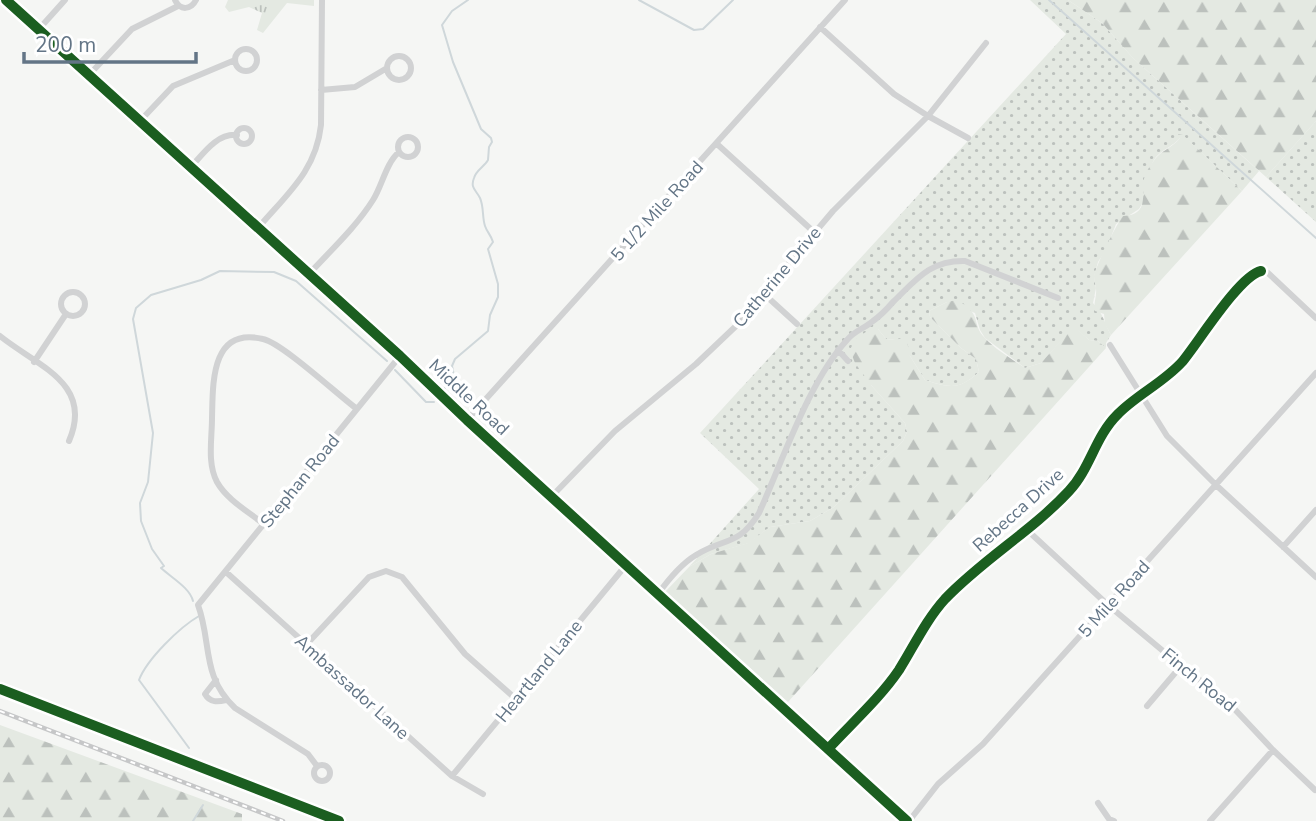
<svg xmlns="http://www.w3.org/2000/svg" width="1316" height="821" viewBox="0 0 1316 821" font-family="'Nunito Sans',sans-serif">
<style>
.grass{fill:url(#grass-dots)}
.forest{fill:url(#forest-firs)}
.park{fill:url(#park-tufts)}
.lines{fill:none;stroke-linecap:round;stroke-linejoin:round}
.stream{stroke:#cfd7da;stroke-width:2}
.minor{stroke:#d1d2d3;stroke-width:6}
.rail-casing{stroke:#c6c7c8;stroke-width:4.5}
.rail{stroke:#fff;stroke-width:2;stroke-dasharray:5;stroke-linecap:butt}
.cycleway-casing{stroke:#fff;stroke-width:15}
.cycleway{stroke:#1b5e20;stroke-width:10}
.labels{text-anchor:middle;stroke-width:7;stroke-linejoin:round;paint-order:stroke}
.street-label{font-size:18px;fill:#637586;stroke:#fff}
</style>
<defs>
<pattern id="grass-dots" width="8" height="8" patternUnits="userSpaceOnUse" patternTransform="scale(1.75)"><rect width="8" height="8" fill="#e4e9e2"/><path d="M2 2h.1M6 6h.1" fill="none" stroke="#bcc1bd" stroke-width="1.8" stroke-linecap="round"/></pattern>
<pattern id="forest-firs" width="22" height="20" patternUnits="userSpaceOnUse" patternTransform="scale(1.75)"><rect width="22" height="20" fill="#e4e9e2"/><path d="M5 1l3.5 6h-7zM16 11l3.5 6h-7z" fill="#bcc1bd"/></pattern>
<pattern id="park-tufts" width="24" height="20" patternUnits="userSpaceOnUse" patternTransform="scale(1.75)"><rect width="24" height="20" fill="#e4e9e2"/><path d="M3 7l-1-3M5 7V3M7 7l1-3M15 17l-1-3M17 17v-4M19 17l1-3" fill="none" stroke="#bcc1bd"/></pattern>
</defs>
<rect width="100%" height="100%" fill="#f5f6f4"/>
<path class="grass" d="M1030,0H1068L1102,23L1133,58L1259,171L1242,191L1190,142L1180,138C1173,146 1164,149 1157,156C1150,163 1143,189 1145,199L1139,209L1116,224L1106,250L1098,262L1094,277L1096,288L1093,303C1104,315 1104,322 1111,335L1106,343V348L1098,341L1089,340L1074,327L1041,363L1025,368L985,338L980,330L975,313L947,302L929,311L930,317L961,348L976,359L979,372C959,390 951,388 925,380L910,356L895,340L886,339L878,329L871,385L905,423L907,432L903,441L834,507L810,521L770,527L749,543L711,554L689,567L759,489L700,433L1066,34Z
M1316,121V222L1266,177Z"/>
<path class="forest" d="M1068,0H1316V121L1266,177L1133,58L1102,23Z
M1178,134L1183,135L1242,191L1111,335L1105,324L1104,314L1095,311C1093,303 1097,297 1096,289C1096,285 1094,281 1094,277C1094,269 1117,223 1123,216C1150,215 1141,194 1144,179C1145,172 1151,165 1155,159C1161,151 1173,147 1180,138Z
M957,300C984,315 970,323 985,338C996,350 1012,359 1025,368L1041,363L1074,326L1089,340L1098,341L1106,348L788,702L665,592L689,567L711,554L748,543L770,527L810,521L834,507L903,441L907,432L905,423L871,385L855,363L850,350L855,339L872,328L878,329L886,339L895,340L906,337L910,356L925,380C950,388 959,390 979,372L976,359L961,348L930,317L929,311L947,302Z
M0,725L242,814V821H0Z"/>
<path class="park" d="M228,0H314V6L287,3L263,33L257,30L262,13L249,7L229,12L225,7Z"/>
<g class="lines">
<path class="stream" d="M639,0L694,30L703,29L733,0
M1049,0L1316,238
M395,370L426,402H434
M445,388C454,380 455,377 452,366L455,359L488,331L490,315L498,297V284L488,249L493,242C491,235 487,232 485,226C482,217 484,207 480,198C476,190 470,188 474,178C476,170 484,167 488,160L489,147L492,142L491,138L481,129L453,62L442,25L452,11L468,0
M193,601C190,588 172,578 161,568L164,566L152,549L141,521L140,503L148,482L153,433L133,319L136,308L151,295L201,280L220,271L274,272L296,281L387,361
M189,748L139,680C147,659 180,627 199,616
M193,821L203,805"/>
<path class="minor" d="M6,0L400,356L467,420L907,821
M175,0C180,11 191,10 196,0
M820,27L894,94L928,116L968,138
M39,29L65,0
M235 60a11 11 0 1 1 22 0a11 11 0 1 1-22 0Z
M387 68a12 12 0 1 1 24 0a12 12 0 1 1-24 0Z
M89,75L132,29L178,6
M321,90L355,87L387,68
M140,121L173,86L235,60
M236 136a8 8 0 1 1 16 0a8 8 0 1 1-16 0Z
M398 147a10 10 0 1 1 20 0a10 10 0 1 1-20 0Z
M717,144L814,232
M191,167C203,154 217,133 237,135
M258,228C287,194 316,171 321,125L322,0
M1261,271L1268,273L1316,318
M309,274C331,250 356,227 373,200C382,186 386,163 399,152
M61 304a12 12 0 1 1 24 0a12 12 0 1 1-24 0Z
M764,294L797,324
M0,336C37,366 94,383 69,441
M1110,345L1167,436L1216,485L1316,577
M838,350L848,361
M34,362L66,314
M467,420L845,0
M552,496L615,431L696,364L736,326L833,211L928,116L986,43
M265,525C249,512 227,500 217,482C207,463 212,439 212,418C213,385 210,326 263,339C282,343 338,395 357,409
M1026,529L1108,605L1181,666L1226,700L1273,750L1315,790
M1283,547L1316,510
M226,572L452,776L483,794
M658,594C668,580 681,564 696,555C725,537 738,547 759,513C783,460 809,381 847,340C854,331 865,328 873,321C880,316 887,309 893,302C916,280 930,260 965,261L1058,298
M306,645L369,577L386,571L402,577L465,654L516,699
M216,680L205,694C210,703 218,702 226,700
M1147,706L1181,666
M828,749C852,723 880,698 899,670C914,646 926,620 945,599C983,559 1032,531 1069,491C1090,469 1095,437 1117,415C1136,395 1163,383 1182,362C1198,343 1239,276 1261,271
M314 773a8 8 0 1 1 16 0a8 8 0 1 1-16 0Z
M317,766L308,754L235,708C201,676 212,643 198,605L400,356
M452,776L626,565
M1098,803L1109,819L1114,821
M909,821L938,784L983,744L1316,373
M1210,821L1273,750"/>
<g class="rail-casing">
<path id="rail" d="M0,711L283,821"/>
</g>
<use href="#rail" class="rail"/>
<g class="cycleway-casing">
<path id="cycleway" d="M6,0L400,356L467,420L907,821
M0,689L339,821
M828,749C852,723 880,698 899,670C914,646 926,620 945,599C983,559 1032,531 1069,491C1090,469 1095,437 1117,415C1136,395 1163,383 1182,362C1198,343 1239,276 1261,271"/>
</g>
<use href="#cycleway" class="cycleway"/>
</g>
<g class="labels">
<g class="street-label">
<text transform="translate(657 211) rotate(-48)" y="6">5 1/2 Mile Road</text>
<text transform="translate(777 277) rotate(-50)" y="6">Catherine Drive</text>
<text transform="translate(469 397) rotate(43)" y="6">Middle Road</text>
<text transform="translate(300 481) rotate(-51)" y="6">Stephan Road</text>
<text transform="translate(1018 510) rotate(-42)" y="6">Rebecca Drive</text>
<text transform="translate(1114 599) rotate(-48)" y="6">5 Mile Road</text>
<text transform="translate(539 671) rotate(-51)" y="6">Heartland Lane</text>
<text transform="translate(1199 680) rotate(39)" y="6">Finch Road</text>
<text transform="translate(352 687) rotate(42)" y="6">Ambassador Lane</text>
</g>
</g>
<path d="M24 52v10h172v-10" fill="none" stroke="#637586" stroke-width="3.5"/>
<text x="35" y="52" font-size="21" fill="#637586" stroke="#ffffff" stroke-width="5" paint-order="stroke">200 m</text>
</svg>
